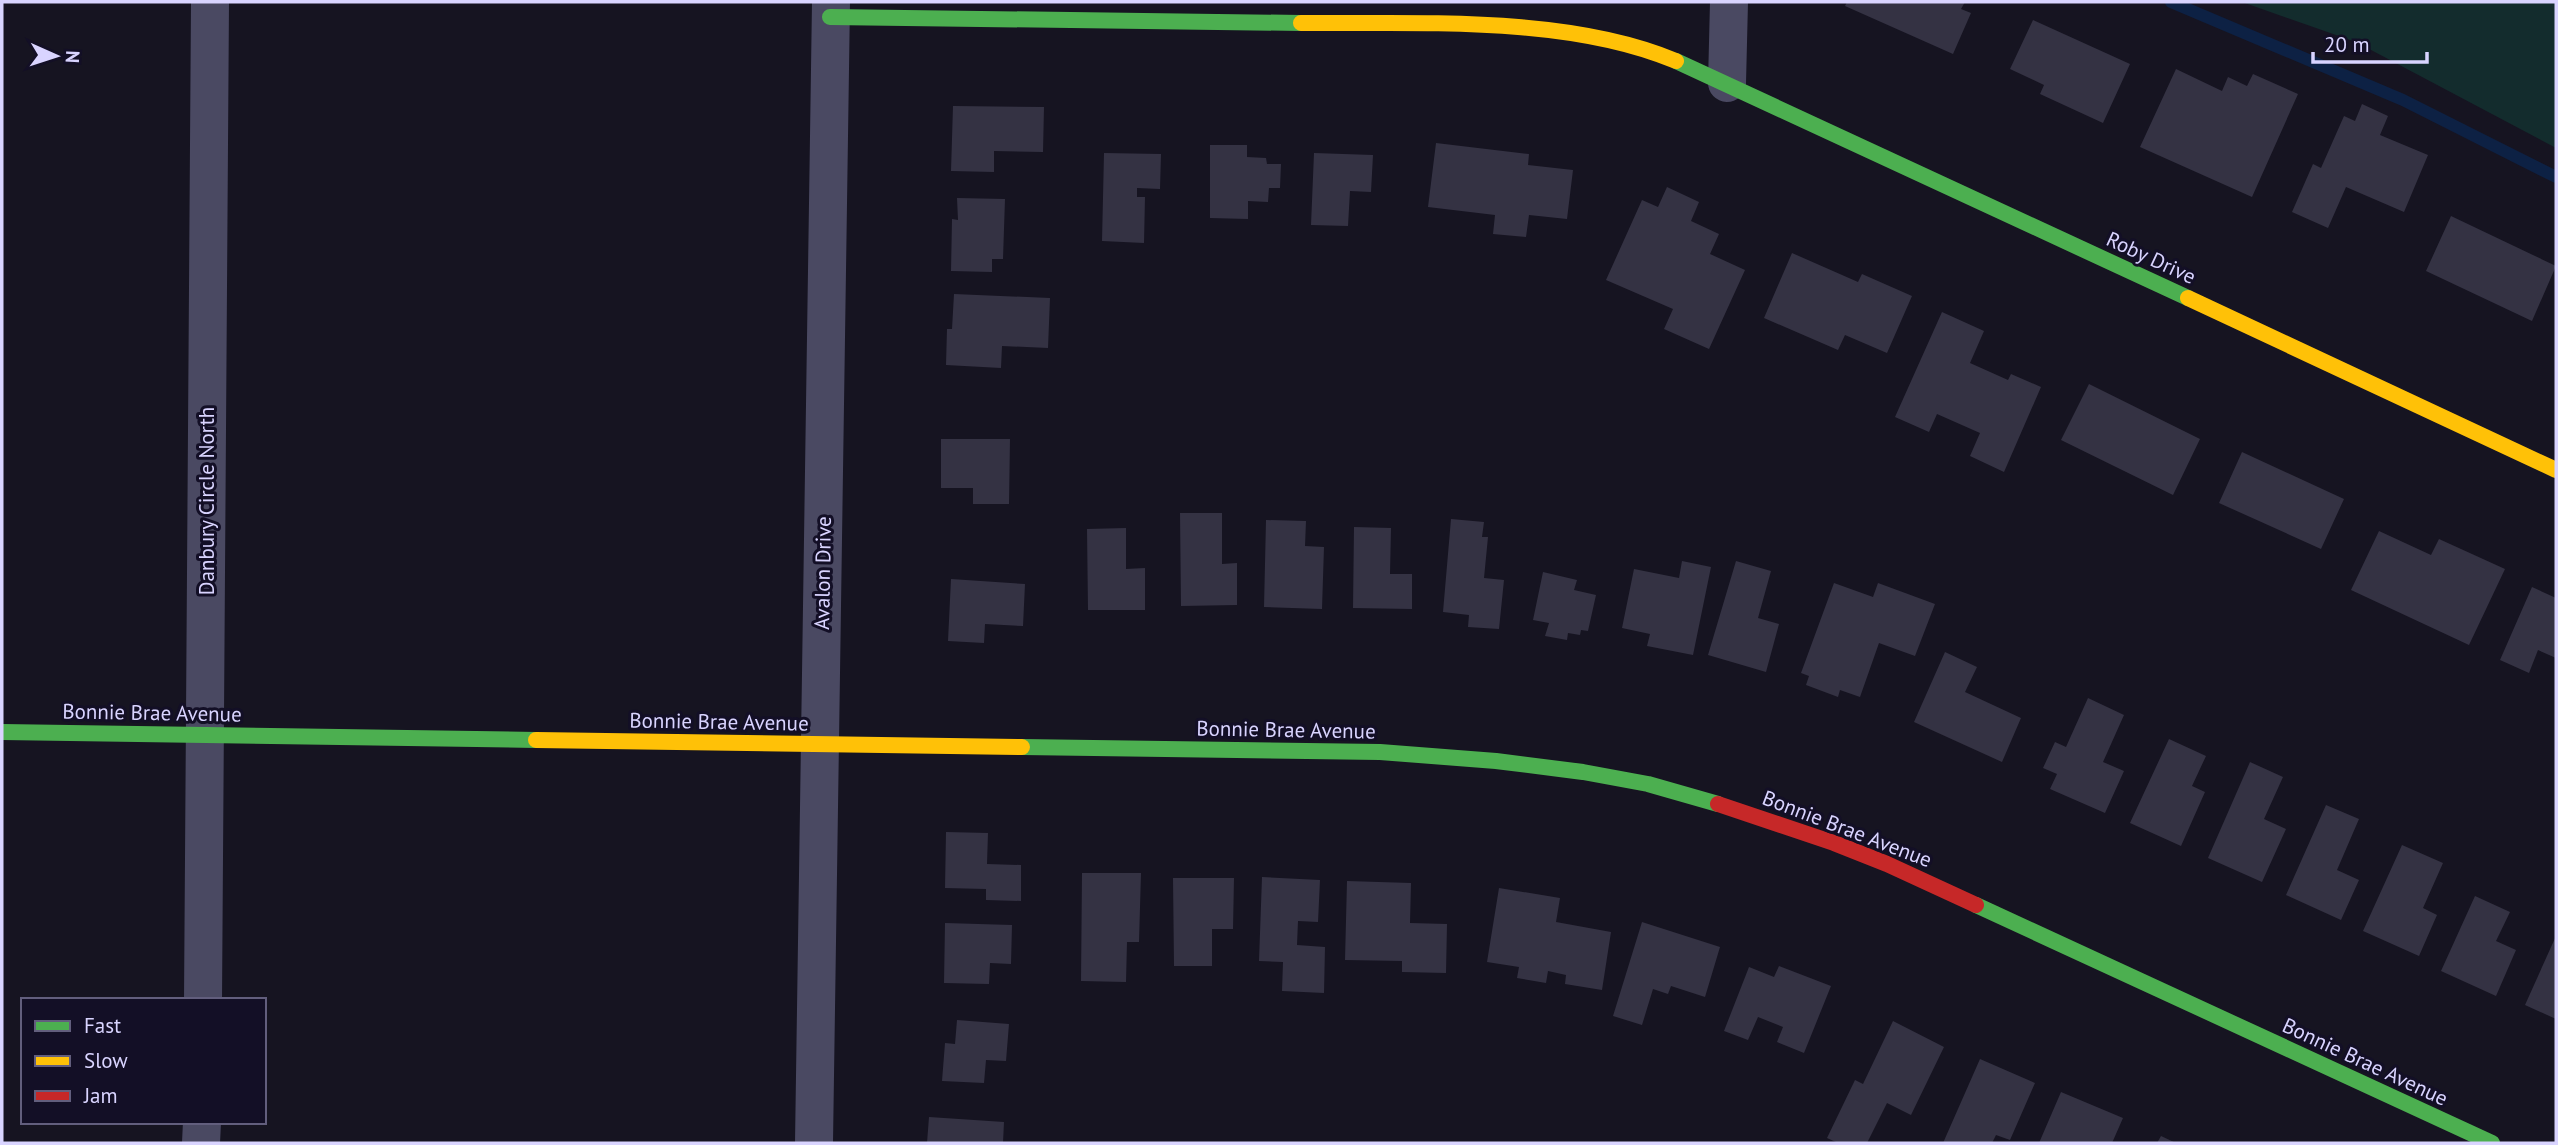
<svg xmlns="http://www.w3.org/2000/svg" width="2558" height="1145" viewBox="0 0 2558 1145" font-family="'PT Sans',sans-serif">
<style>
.green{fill:#132c2d}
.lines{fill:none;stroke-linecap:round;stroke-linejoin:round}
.stream{stroke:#0d2144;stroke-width:12}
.building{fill:#343243}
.street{stroke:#4a4962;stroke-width:38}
.fast{stroke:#4caf50;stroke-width:16}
.slow{stroke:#ffc107;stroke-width:16}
.jam{stroke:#c62828;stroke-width:16}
.labels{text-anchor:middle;stroke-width:6;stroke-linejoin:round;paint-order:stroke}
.street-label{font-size:21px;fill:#d9d4ff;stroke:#130f26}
</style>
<rect width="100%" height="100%" fill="#161421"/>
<path class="green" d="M2242,2H2556V148L2356,42Z"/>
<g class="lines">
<path class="stream" d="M2171,2L2403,100L2556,177"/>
</g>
<path class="building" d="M1847,2H1965L1961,9L1971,13L1953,54L1845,6Z
M2033,20L2130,64L2103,123L2040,94L2044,85L2010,69Z
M2176,69L2222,91L2228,77L2247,86L2253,74L2298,94L2252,197L2140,147Z
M2362,104L2388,116L2380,135L2428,155L2404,212L2346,187L2328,228L2292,212L2313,164L2321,168L2344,116L2355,121Z
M953,106L1044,107L1043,152L994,151V172L951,171Z
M1436,143L1529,154L1528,165L1573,170L1567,219L1529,215L1526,237L1493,234L1495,215L1428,207Z
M1210,145H1247V157L1266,158L1267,164H1281L1280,188H1269L1268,202L1248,201V219L1210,218Z
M1104,153L1161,154L1160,189L1137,188V197H1145L1144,243L1102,241Z
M1314,153L1373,155L1371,192L1350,191L1348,226L1311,225Z
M1667,187L1699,202L1691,221L1719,234L1710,254L1745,270L1709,349L1664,329L1673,309L1606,280L1642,200L1658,207Z
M957,198L1005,199L1003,259H992V272L951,271L952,219L958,220Z
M2451,216L2556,266L2532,321L2426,271Z
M1792,253L1858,282L1862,274L1912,296L1887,353L1845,335L1838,350L1764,318Z
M954,294L1050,298L1048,348L1002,346L1001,368L946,365L947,329H952Z
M1942,312L1984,331L1970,363L2008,380L2011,374L2041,387L2004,472L1970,456L1980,433L1937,414L1929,432L1895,417Z
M2089,384L2200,439L2173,495L2061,440Z
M941,439H1010L1009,504H973V488H941Z
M2242,452L2344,499L2321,549L2219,503Z
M1180,513H1222V564L1237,563V605L1181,606Z
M1451,519L1484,522L1482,537H1488L1484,578L1504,580L1499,629L1468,627L1469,615L1443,612Z
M1266,520L1306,521L1305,546L1324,547L1322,609L1264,607Z
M1354,527L1391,528L1390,574H1412V609L1353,608Z
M1126,528V569L1145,568V610H1088L1087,529Z
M2379,531L2431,555L2439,539L2505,569L2469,645L2351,590Z
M1682,561L1711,567L1693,655L1647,646L1650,634L1622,628L1634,569L1679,578Z
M1736,561L1771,571L1758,618L1779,624L1766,672L1708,655Z
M1543,572L1577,580L1574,590L1596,595L1588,631L1581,630L1580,635L1568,633L1567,640L1545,636L1549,623L1533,620Z
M951,579L1025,584L1023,626L985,624L984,643L948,641Z
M1834,583L1873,597L1878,583L1935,604L1915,656L1879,643L1860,697L1840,690L1838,697L1806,685L1809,676L1801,673Z
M2532,587L2556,598V658L2538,650L2529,673L2500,660Z
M1945,652L1977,667L1965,692L2021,718L2002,762L1914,722Z
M2088,698L2124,715L2103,762L2124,771L2105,813L2050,789L2057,774L2043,768L2055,742L2066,747Z
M2169,739L2206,756L2192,786L2205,792L2181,846L2130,823Z
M2250,762L2283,777L2264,819L2286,829L2262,882L2208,858Z
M2326,805L2359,819L2337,870L2359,880L2341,920L2286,895Z
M946,832L988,833L987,864L1021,865V901L986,900V889L945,888Z
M2402,845L2443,863L2423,908L2437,915L2419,956L2363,931Z
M1082,873H1141L1139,942H1127L1126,982L1081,981Z
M1262,877L1320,880L1318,922L1298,921L1297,945L1325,947L1324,993L1282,991L1283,962L1259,961Z
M1173,878H1234L1233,929H1212V966H1174Z
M1347,881L1411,883L1410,923L1447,924L1446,973L1402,972V961L1345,960Z
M1499,888L1560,898L1556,922L1611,932L1602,990L1565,984L1566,975L1548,971L1546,983L1517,978L1519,967L1487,962Z
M2475,896L2510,912L2496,941L2516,950L2496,996L2441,971Z
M1642,922L1720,947L1705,997L1671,986L1668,994L1653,989L1642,1025L1613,1016Z
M945,923L1012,925L1011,964L990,963L989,984L944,983Z
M2556,936V1019L2525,1005Z
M1779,966L1831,986L1804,1053L1777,1042L1783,1027L1758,1017L1748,1040L1724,1031L1749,967L1774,977Z
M957,1020L1009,1024L1006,1061L986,1060L984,1083L942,1081L945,1043L955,1044Z
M1893,1021L1944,1047L1911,1115L1887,1103L1867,1143H1838L1827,1138L1855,1080L1863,1084Z
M1980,1059L2035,1083L2010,1140L1996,1135L1992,1143H1943Z
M2061,1092L2123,1118L2112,1143H2039Z
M929,1117L1004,1122L1003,1143H927Z
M2161,1136L2176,1143H2157Z"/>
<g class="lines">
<path class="street" d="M1727,83L1729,2
M203,1000L210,2
M201,1143L202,1122
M814,1143L831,2"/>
<path class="fast" d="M830,17L1301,23
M1676,61L2188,298
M2,732L536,740
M1022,747L1380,752L1496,761L1583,772L1648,784L1718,804
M1976,905L2492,1143"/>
<path class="slow" d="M1301,23C1418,24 1567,15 1676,61
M2188,298L2556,470
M536,740L1022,747"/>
<path class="jam" d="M1718,804L1834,843L1887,864L1976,905"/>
</g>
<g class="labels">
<g class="street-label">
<text transform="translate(2151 258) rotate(25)" y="7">Roby Drive</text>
<text transform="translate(207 501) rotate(-90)" y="7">Danbury Circle North</text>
<text transform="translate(823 573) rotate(-89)" y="7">Avalon Drive</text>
<text transform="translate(152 713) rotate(1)" y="7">Bonnie Brae Avenue</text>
<text transform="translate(719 722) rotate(1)" y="7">Bonnie Brae Avenue</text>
<text transform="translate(1286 730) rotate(1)" y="7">Bonnie Brae Avenue</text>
<text transform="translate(1847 829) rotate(21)" y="7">Bonnie Brae Avenue</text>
<text transform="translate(2365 1062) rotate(25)" y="7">Bonnie Brae Avenue</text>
</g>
</g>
<rect width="2558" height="1145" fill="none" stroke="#d9d4ff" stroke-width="7"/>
<rect x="21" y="998" width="245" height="126" fill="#130f26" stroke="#625e7d" stroke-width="2"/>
<rect x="35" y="1021" width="35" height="10" fill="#4caf50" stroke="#625e7d" stroke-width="2"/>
<text x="84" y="1033" font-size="21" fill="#d9d4ff">Fast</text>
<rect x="35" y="1056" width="35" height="10" fill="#ffc107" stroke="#625e7d" stroke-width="2"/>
<text x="84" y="1068" font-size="21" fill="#d9d4ff">Slow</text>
<rect x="35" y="1091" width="35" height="10" fill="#c62828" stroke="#625e7d" stroke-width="2"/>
<text x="84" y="1103" font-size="21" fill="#d9d4ff">Jam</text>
<g transform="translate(56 56) rotate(93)" stroke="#130f26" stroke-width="5" paint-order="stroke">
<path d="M0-5L12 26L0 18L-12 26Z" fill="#d9d4ff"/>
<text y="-10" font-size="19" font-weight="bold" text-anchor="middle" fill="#d9d4ff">N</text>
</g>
<path d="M2313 52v10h114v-10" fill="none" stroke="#d9d4ff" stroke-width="3.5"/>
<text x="2324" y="52" font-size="21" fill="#d9d4ff" stroke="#130f26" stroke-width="5" paint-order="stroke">20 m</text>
</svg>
